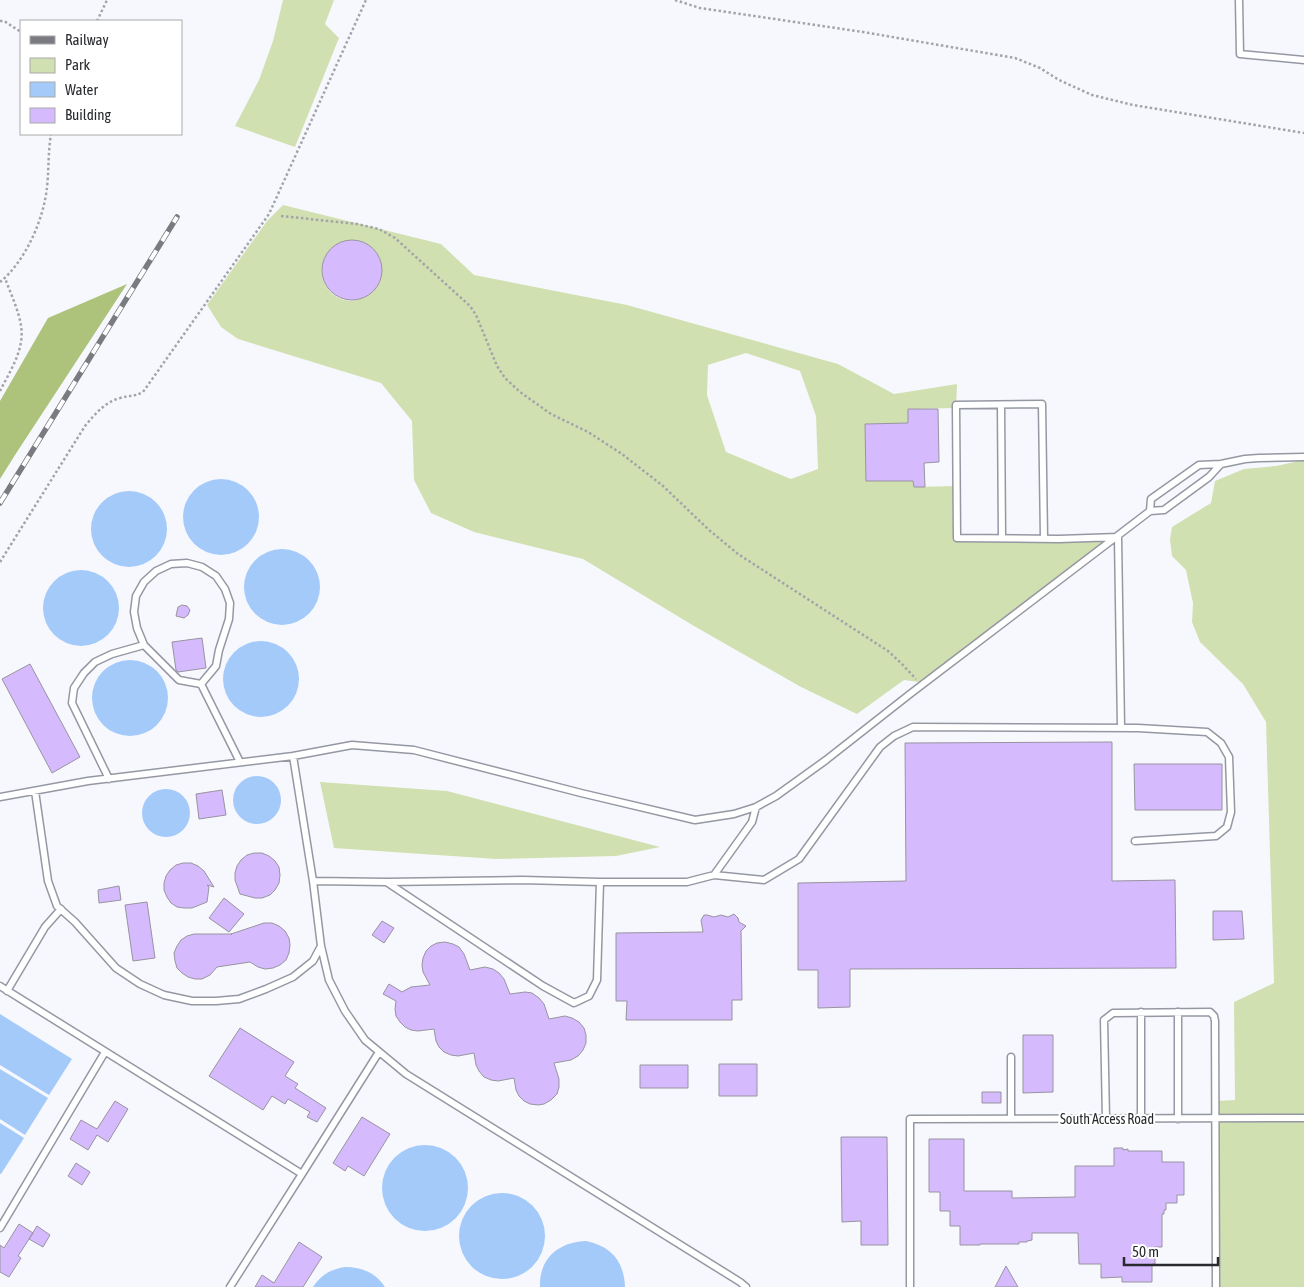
<svg xmlns="http://www.w3.org/2000/svg" width="1304" height="1287" viewBox="0 0 1304 1287" font-family="'Asap Condensed',sans-serif">
<style>
.green{fill:#d1e0b1;fill-rule:evenodd}
.forest{fill:#adc27a}
.water{fill:#a4cafa}
.building{fill:#d5bafe;stroke:#98949f}
.lines{fill:none;stroke-linecap:round;stroke-linejoin:round}
.service-casing{stroke:#9598a3;stroke-width:9}
.path{stroke:#a3a4a9;stroke-width:2.5;stroke-dasharray:2.5 2.5;stroke-linecap:butt}
.service{stroke:#fff;stroke-width:6}
.rail-casing{stroke:#7a7b80;stroke-width:5.5}
.rail{stroke:#fff;stroke-width:4;stroke-dasharray:11;stroke-linecap:butt}
.labels{text-anchor:middle;stroke-width:4;stroke-linejoin:round;paint-order:stroke}
.street-label{font-size:14px;fill:#282a2e;stroke:#fff}
</style>
<rect width="100%" height="100%" fill="#f7f8fd"/>
<path class="green" d="M283,0H334L325,24L339,38L295,147L235,126L259,80L273,41Z
M283,205L441,244L474,275L627,305L838,364L894,394L957,384L956,408L908,409V423L866,424V481H913L914,487L956,486L957,537H1118L926,683L904,680L857,714L801,687L694,626L583,559L474,532L431,513L414,480L412,421L381,383L238,339L221,327L207,305L267,221ZM349,240C356,241 362,242 368,245C382,254 385,272 377,286C374,291 369,295 363,298C325,314 300,253 349,240ZM746,353L800,371L816,416L818,469L791,479L726,452L707,395L708,365Z
M1304,460V1287H1216V1101L1235,1100L1234,1002L1274,983L1266,722L1243,684L1200,642L1192,622L1193,603L1186,570L1172,556L1170,539L1172,527L1211,503L1215,481L1244,469L1276,466Z
M320,782L447,791L660,847L616,856L496,859L334,848Z"/>
<path class="forest" d="M127,284L15,455L0,479V401L48,318Z"/>
<path class="water" d="M183 517a38 38 0 1 1 76 0a38 38 0 1 1-76 0Z
M91 529a38 38 0 1 1 76 0a38 38 0 1 1-76 0Z
M244 587a38 38 0 1 1 76 0a38 38 0 1 1-76 0Z
M43 608a38 38 0 1 1 76 0a38 38 0 1 1-76 0Z
M223 679a38 38 0 1 1 76 0a38 38 0 1 1-76 0Z
M92 698a38 38 0 1 1 76 0a38 38 0 1 1-76 0Z
M233 800a24 24 0 1 1 48 0a24 24 0 1 1-48 0Z
M142 813a24 24 0 1 1 48 0a24 24 0 1 1-48 0Z
M0,1014L72,1059L49,1095L0,1065Z
M0,1069L48,1098L25,1135L0,1119Z
M0,1123L24,1138L1,1174H0Z
M382 1188a43 43 0 1 1 86 0a43 43 0 1 1-86 0Z
M459 1236a43 43 0 1 1 86 0a43 43 0 1 1-86 0Z
M586,1241C611,1246 624,1261 625,1287H540C539,1258 559,1242 586,1241Z
M345,1267C362,1267 376,1273 385,1287H313C321,1275 331,1269 345,1267Z"/>
<path class="building" d="M322 270a30 30 0 1 1 60 0a30 30 0 1 1-60 0Z
M908,409H938L939,462L924,463L925,487H914L913,481H866L865,424L908,423Z
M182,605L187,606L190,610L188,615L184,618L176,616L178,607Z
M202,638L206,668L178,672L176,670L172,642Z
M30,664L80,757L52,773L2,679Z
M1112,742V881L1175,880L1176,968L850,969V1007L818,1008V970H798V883L906,881L905,743Z
M1134,764H1222V810H1135Z
M222,790L226,815L199,819L196,794Z
M254,853H262L269,856L275,861L279,867L280,875L279,883L275,890L270,895L262,898H255L240,894L235,880V873L237,866L241,860L247,855Z
M183,863H191L198,866L204,871L214,887L207,885L209,887L207,902L192,908H184L177,907L171,903L167,897L164,890V883L166,876L170,870L176,865Z
M119,886L121,900L99,903L98,890Z
M224,898L244,914L229,932L209,918Z
M147,902L155,958L133,961L125,905Z
M1213,911H1242L1244,939L1213,940Z
M734,914L738,918L739,922L746,926L741,931L742,1000H732V1020H626L627,1001H616V933L703,932L701,920L704,915H707L714,917L721,915L728,917Z
M382,921L394,928L384,943L372,935Z
M264,923H272L279,926L285,931L289,938L290,945L289,953L286,960L280,965L273,968L265,969L258,967L250,962L217,967L210,975L202,979H195L188,977L182,973L177,968L175,961L174,953L177,946L181,940L187,936L194,934H232H231Z
M445,942L453,944L459,947L464,954L470,970L485,967L493,969L499,973L504,979L510,994L525,992L532,993L539,998L544,1004L549,1019L565,1016L572,1018L579,1022L584,1028L586,1035V1043L583,1050L578,1056L571,1060L554,1063L559,1079V1087L557,1094L551,1100L544,1104L538,1105L530,1104L524,1101L519,1096L516,1090L514,1078L498,1081L491,1080L484,1077L479,1071L476,1065L474,1053L458,1056L451,1055L444,1052L439,1047L436,1041L434,1029L418,1031L411,1030L405,1027L400,1022L396,1016L395,1009L396,1001L383,994L389,984L402,992L411,987L430,985L423,972L422,965L423,958L426,951L431,946L437,943Z
M240,1028L294,1062L285,1076L298,1084L295,1088L326,1108L317,1122L307,1117L310,1112L288,1099L285,1104L272,1096L263,1110L209,1076Z
M1023,1035H1053V1092L1023,1093Z
M719,1064H757V1096H719Z
M640,1065H688V1088H640Z
M982,1092H1001V1103H982Z
M115,1101L128,1109L108,1142L97,1135L88,1150L70,1139L81,1120L97,1129Z
M362,1117L390,1134L364,1176L348,1166L345,1171L333,1163Z
M841,1137H887L888,1245H861V1221L842,1222Z
M929,1139H964V1191H1012V1198L1075,1197V1166H1114V1148H1123V1150L1128,1149V1151H1162V1162H1184V1195H1177V1203H1166V1210H1164V1214H1162V1247H1155V1264H1152V1282H1122V1277L1101,1278V1264H1079L1078,1233H1032V1240L1027,1241V1242H1019V1244H980V1245H960V1226H950V1211H940V1192H929Z
M76,1163L90,1172L82,1185L68,1176Z
M19,1224L33,1233L18,1256L21,1258L9,1277L0,1272V1245L4,1248Z
M37,1226L50,1235L43,1247L29,1239Z
M299,1242L322,1257L303,1287H255L262,1275L274,1283Z
M1006,1266L1018,1287H995Z"/>
<g class="lines">
<g class="service-casing">
<path id="service" d="M1239,0L1240,54L1304,60
M1001,405L1002,538
M1221,464L1209,477L1164,510L1150,511L1151,499L1199,465L1221,464L1245,459L1259,458L1304,457
M1044,538L1042,404L956,405L957,538L1059,539L1118,537L1121,728
M187,563L202,567L216,576L225,589L230,603L229,619L219,650L216,666L201,684L179,680L144,645L137,628L134,612L136,596L144,582L156,571L171,564Z
M201,684L240,762
M293,756L313,881L387,882L522,880L600,882H687L714,875L752,822L756,807
M109,779L72,703L74,688L84,673L95,662L112,654L144,645
M35,791L48,881L57,906L75,922L116,968L140,984L164,995L192,1001H216L239,999L266,989L293,977L313,961L321,946L313,881
M0,797L88,781L293,756L352,745L414,750L581,793L695,820L734,814L756,807L776,796L826,760L910,694L1150,511
M714,875L764,880L799,859L880,747L894,736L913,727L1138,728L1207,732L1221,743L1229,757L1231,812L1227,827L1216,836L1135,841
M388,883L543,986L574,1003L589,996L597,980L600,882
M321,946L329,980L345,1011L365,1040L406,1074L740,1282L746,1287
M0,986L302,1174L230,1287
M7,991L45,927L61,909
M1141,1012V1119
M1011,1057V1119
M1106,1119L1104,1020L1113,1013L1210,1012L1214,1016L1215,1021L1216,1287
M1178,1119V1012
M302,1174L379,1052
M0,1228L105,1052
M910,1287V1119L1304,1118"/>
</g>
<path class="path" d="M675,0L700,8L863,32L1015,58L1040,68L1059,80L1092,95L1133,105L1304,133
M0,21H4L21,32
M97,21L107,0
M281,216L357,224L379,229L395,238L470,306L476,315L497,366L505,378L520,392L551,414L588,432L622,454L663,486L709,530L738,554L888,651L901,663L916,679
M0,282C25,262 44,219 47,187C49,169 48,152 51,134
M0,391C10,371 25,349 21,326C19,311 10,292 5,278
M0,562L85,426C95,414 105,402 120,398C130,395 134,397 143,392L269,214L366,0"/>
<use href="#service" class="service"/>
<g class="rail-casing">
<path id="rail" d="M0,503L177,217"/>
</g>
<use href="#rail" class="rail"/>
</g>
<g class="labels">
<g class="street-label">
<text x="1107" y="1124">South Access Road</text>
</g>
</g>
<rect x="20" y="20" width="162" height="115" fill="#ffffff" stroke="#a9aaab"/>
<rect x="30" y="36" width="25" height="8" fill="#7a7b80" stroke="#a9aaab"/>
<text x="65" y="45" font-size="15" fill="#282a2e">Railway</text>
<rect x="30" y="58" width="25" height="15" fill="#d1e0b1" stroke="#a9aaab"/>
<text x="65" y="70" font-size="15" fill="#282a2e">Park</text>
<rect x="30" y="82" width="25" height="15" fill="#a4cafa" stroke="#a9aaab"/>
<text x="65" y="95" font-size="15" fill="#282a2e">Water</text>
<rect x="30" y="108" width="25" height="15" fill="#d5bafe" stroke="#a9aaab"/>
<text x="65" y="120" font-size="15" fill="#282a2e">Building</text>
<path d="M1124 1257v8h94v-8" fill="none" stroke="#282a2e" stroke-width="2.5"/>
<text x="1132" y="1257" font-size="15" fill="#282a2e" stroke="#ffffff" stroke-width="4" paint-order="stroke">50 m</text>
</svg>
